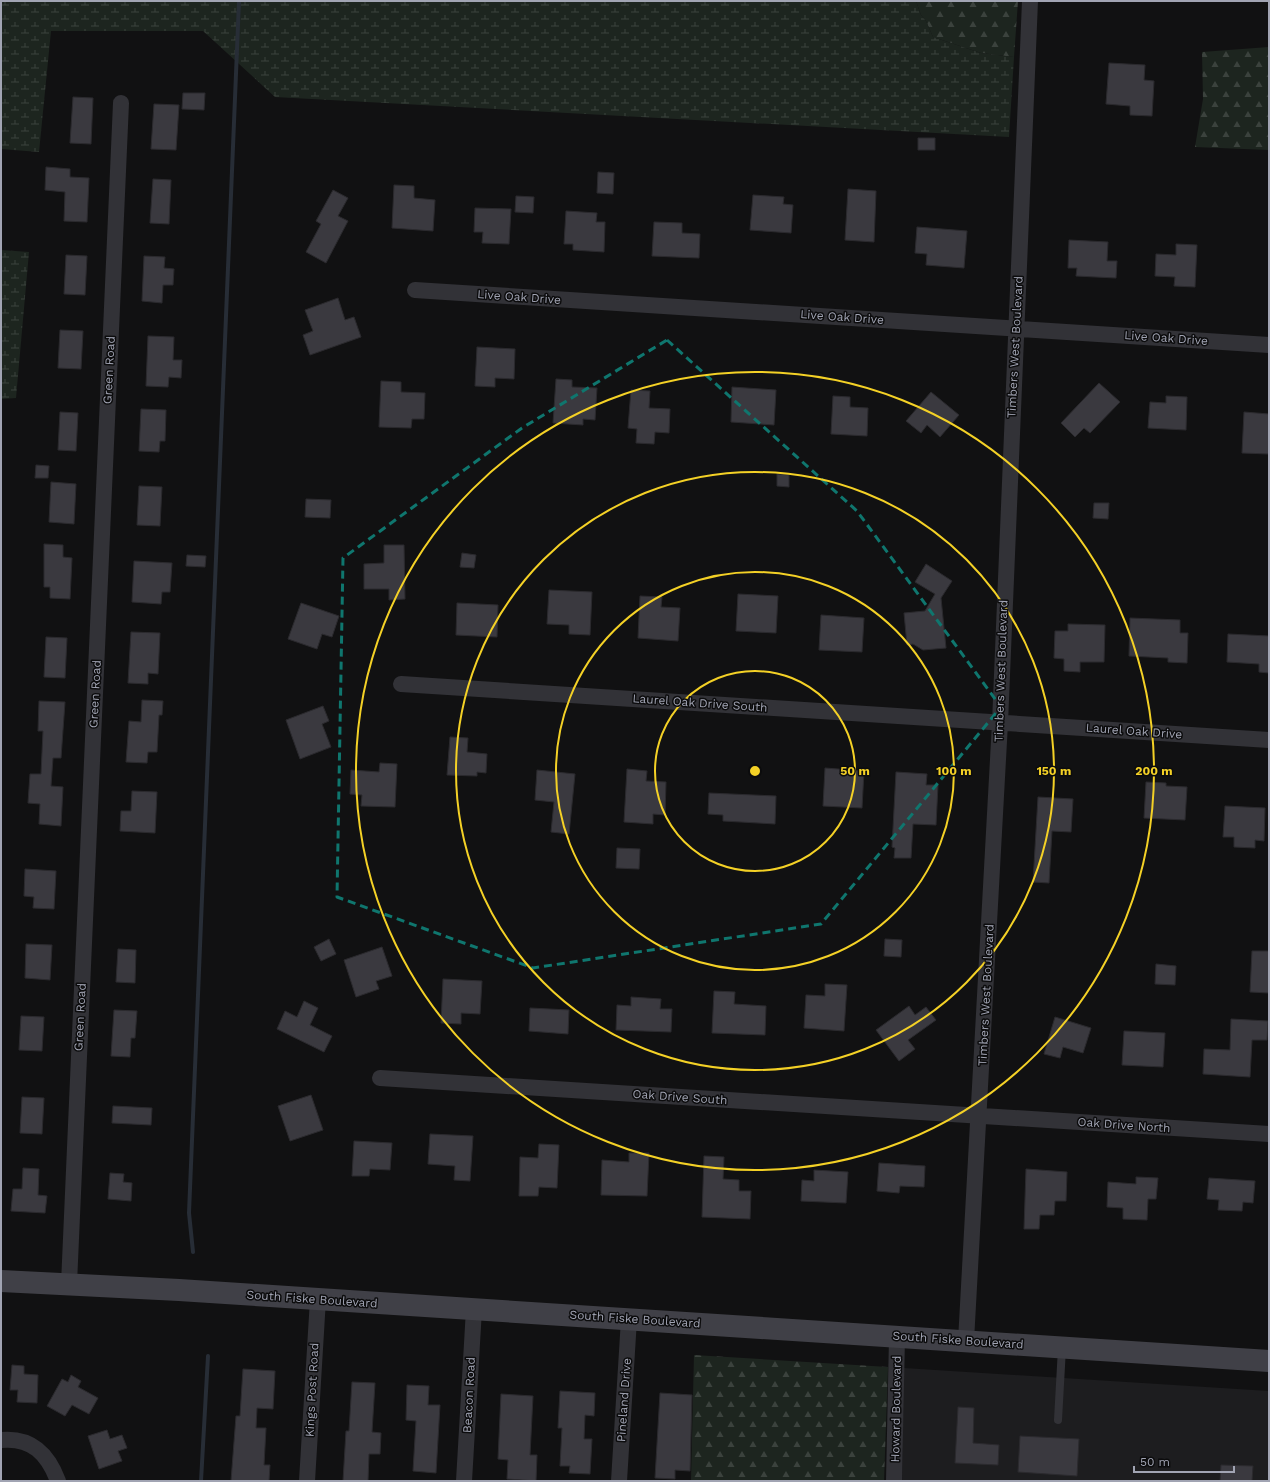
<svg xmlns="http://www.w3.org/2000/svg" width="1270" height="1482" viewBox="0 0 1270 1482" font-family="'Work Sans',sans-serif">
<style>
.built{fill:#1d1d1f}
.forest{fill:url(#forest-firs)}
.wetland{fill:url(#wetland-marsh)}
.lines{fill:none;stroke-linecap:round;stroke-linejoin:round}
.stream{stroke:#272d36;stroke-width:4}
.building{fill:#3a393f;stroke:#2b2a2e}
.lane{stroke:#323237;stroke-width:8}
.street{stroke:#323237;stroke-width:16}
.secondary{stroke:#404047;stroke-width:22}
.marked{fill:none;stroke:#0f766e;stroke-width:3;stroke-dasharray:8 5;stroke-linejoin:round}
.ring{fill:none;stroke:#f4d126;stroke-width:2}
.labels{text-anchor:middle;stroke-width:3;stroke-linejoin:round;paint-order:stroke}
.street-label{font-size:12px;fill:#a1a4b3;stroke:#0c0c0d}
.centre{fill:#f4d126;stroke:#0c0c0d;stroke-width:2}
.ring-label{font-size:12px;text-anchor:middle;font-weight:bold;fill:#f4d126;stroke:#0c0c0d;stroke-width:3;stroke-linejoin:round;paint-order:stroke}
</style>
<defs>
<pattern id="forest-firs" width="22" height="20" patternUnits="userSpaceOnUse"><rect width="22" height="20" fill="#1d251f"/><path d="M5 1l3.5 6h-7zM16 11l3.5 6h-7z" fill="#3b423d"/></pattern>
<pattern id="wetland-marsh" width="20" height="14" patternUnits="userSpaceOnUse"><rect width="20" height="14" fill="#1d251f"/><path d="M1 5h8M5 5V1M11 12h8M15 12V8" fill="none" stroke="#3b423d"/></pattern>
</defs>
<rect width="100%" height="100%" fill="#111112"/>
<path class="built" d="M904,1368L1269,1391V1481H902Z"/>
<path class="forest" d="M916,1H1018L1014,57L981,53L933,37L926,21L921,15Z
M1269,47V150L1195,147L1203,99L1202,52Z
M694,1355L888,1367L884,1481H691Z"/>
<path class="wetland" d="M1,1H916L921,15L926,21L933,37L981,53L1014,57L1009,137L275,97L203,31H51L39,152L1,149Z
M1,250L29,252L16,398L1,399Z"/>
<g class="lines">
<path class="stream" d="M193,1252L189,1213L239,1
M201,1481L208,1356"/>
</g>
<path class="building" d="M1109,63L1145,65L1144,80L1154,81L1152,116L1130,115V106L1106,104Z
M183,93H205L204,110L182,109Z
M73,97L93,98L91,144L70,143Z
M154,104L179,105L176,150L151,149Z
M918,138H935V150H918Z
M46,167L70,169V177L89,178L87,222L64,221L65,192L45,190Z
M598,172L614,173L613,194L597,193Z
M153,179L171,180L169,224L150,223Z
M394,185L414,186V198L435,200L433,231L392,228Z
M848,189L876,191L874,242L845,240Z
M333,190L348,198L338,216L348,221L326,263L306,252L321,224L316,221Z
M753,195L784,197L783,204L793,205L791,233L750,230Z
M516,196L534,197L533,213L515,212Z
M475,208L511,209L509,244L482,243L483,232H474Z
M566,211L597,213L596,222H605L604,252L573,250V244H564Z
M654,222L682,223V233L700,234L699,258L652,256Z
M917,227L967,231L964,268L926,265L927,254L915,253Z
M1069,240L1108,242L1107,261H1117L1116,278L1076,276L1077,268H1068Z
M1176,244L1197,245L1195,287L1174,286L1175,277L1155,276L1156,254L1176,255Z
M66,255L87,256L85,295L64,294Z
M144,256L165,257L164,268L174,269L173,285H163L162,303L142,301Z
M338,298L345,320L354,317L361,337L310,355L303,335L313,331L305,310Z
M60,330L83,331L81,369L58,368Z
M148,336L174,337L173,360H182L181,378L169,377L168,387L146,386Z
M477,347L515,349L514,379L495,378V387L475,386Z
M556,379L572,380V387L597,388L595,420L583,419V425L553,423Z
M381,381L401,382V392L425,393L424,419H412L411,428L379,427Z
M1099,383L1120,402L1090,433L1084,428L1075,437L1061,423Z
M732,387L776,390L774,425L731,422Z
M631,390L650,391L649,408L670,409L669,433L655,432L654,444L636,443L637,429L628,428Z
M931,392L959,415L940,437L927,425L921,433L906,421Z
M833,396L850,397V407L868,408L867,436L831,434Z
M1166,396L1187,397L1186,430L1148,428L1150,402L1166,403Z
M141,409L166,410L165,441H160L159,452L139,451Z
M60,412L78,413L76,451L58,450Z
M1244,412L1269,414V454L1242,453Z
M36,465L49,466L48,478H35Z
M777,474L789,475V487L777,486Z
M51,482L76,484L74,524L49,522Z
M139,486L162,487L160,526L137,525Z
M306,499L331,500L330,518L305,517Z
M1094,503H1109L1108,519L1093,518Z
M44,544L63,545V557L72,558L70,599L50,598V587H44Z
M384,545H404L405,599L389,600V589H364V564L384,563Z
M462,553L476,555L474,568L460,567Z
M187,555L206,556L205,567L186,566Z
M134,561L172,563L170,592H162L161,604L132,602Z
M926,564L952,581L941,598L946,648L923,650L913,644L907,645L904,613L925,611L935,594L915,582Z
M549,590L592,592L590,635L569,634V625L547,624Z
M738,594L778,596L776,633L736,631Z
M640,596L662,597L661,607L680,608L678,641L638,638Z
M301,603L339,616L332,637L322,634L317,649L288,639Z
M457,603L498,605L497,637L456,635Z
M821,615L864,618L862,652L819,650Z
M1130,618L1180,620V633H1188L1187,663L1168,662V658L1129,656Z
M1068,624L1105,625L1104,662H1080V672L1064,671V659L1054,658L1055,631H1068Z
M131,632L160,633L158,674L148,673V684L128,683Z
M1228,634L1269,636V673L1259,672V664L1227,662Z
M46,637L67,638L65,678L44,677Z
M142,700L163,701L162,715H159L157,752H148L147,763L126,762L129,721L141,722Z
M39,701L65,702L61,758H53L51,786L63,787L61,826L39,824L40,804L28,803L30,774H41L43,731H38Z
M323,706L329,721L322,724L331,747L300,759L286,720Z
M450,737L468,738L467,752L487,754L486,773L477,772V776L447,775Z
M380,763L397,764L395,807L361,806L362,795L350,794L351,770L379,772Z
M825,768L864,771L862,808L823,806Z
M627,769L647,771L646,781L666,782L665,815L653,814V824L624,822Z
M537,770L575,774L569,834L551,832L554,802L535,800Z
M896,772L927,774L926,785H938L936,825L913,824L911,858H894L895,848L892,847Z
M1146,782L1166,783V786L1187,787L1185,820L1144,818Z
M132,791L157,792L155,833L120,831L121,811H131Z
M709,793L776,796L775,824L723,821V815L708,814Z
M1038,797L1073,799L1071,832L1052,831L1049,883L1033,882Z
M1225,806L1265,808L1264,841L1255,840V848L1234,847V837H1223Z
M617,848L640,849L639,869L616,868Z
M25,869L56,871L54,909L33,908L34,897L24,896Z
M329,939L336,954L321,961L314,947Z
M885,939L902,940L901,957L884,956Z
M26,944L52,945L50,980L25,978Z
M382,947L392,976L376,981L379,989L356,997L344,960Z
M118,949L136,950L135,983L116,982Z
M1252,951H1269V993L1250,992Z
M1156,964L1176,966L1175,985L1155,984Z
M443,979L482,981L480,1014L461,1013V1024L441,1023Z
M825,984L847,985L844,1031L804,1028L806,995L825,996Z
M714,991L735,992L734,1004L766,1006L765,1035L712,1033Z
M631,997L661,999L660,1009H672L671,1032L616,1030L617,1005L631,1006Z
M304,1001L318,1008L310,1025L332,1036L324,1052L277,1029L285,1011L297,1017Z
M909,1006L915,1015L926,1007L936,1020L908,1040L915,1049L899,1061L876,1030Z
M530,1008L569,1010L568,1034L529,1031Z
M114,1010L137,1011L135,1038H131L130,1057L111,1056Z
M21,1016L44,1017L42,1051L19,1050Z
M1055,1017L1091,1028L1083,1053L1063,1047L1060,1058L1044,1054Z
M1231,1019L1268,1021L1267,1040H1252L1250,1077L1203,1074L1204,1049L1230,1050Z
M1124,1031L1165,1033L1163,1067L1122,1065Z
M311,1095L323,1130L290,1141L278,1106Z
M22,1097L44,1098L42,1134L20,1133Z
M113,1106L152,1108L151,1125L112,1123Z
M430,1134L473,1136L470,1181L454,1180L455,1166L428,1164Z
M354,1141L392,1143L390,1170L370,1169L369,1176H352Z
M539,1144L559,1145L557,1188L539,1187L538,1196H519L520,1157L538,1158Z
M629,1153H649L647,1196L601,1195L602,1160L629,1162Z
M704,1156L724,1157L723,1179L739,1180V1191H751L750,1219L702,1217Z
M879,1163L925,1166L924,1187L900,1186L899,1193L877,1191Z
M23,1168L39,1169L38,1195L47,1196L45,1213L11,1211L13,1189H22Z
M1026,1169L1067,1172L1066,1201H1055L1054,1215H1040L1039,1229H1024Z
M814,1170L848,1172L846,1203L801,1201L802,1180L814,1181Z
M110,1173L124,1174L123,1182L132,1183L131,1201L108,1199Z
M1136,1177L1158,1178L1156,1199H1148L1147,1220L1123,1219V1208L1107,1207L1108,1182L1136,1184Z
M1209,1178L1255,1181L1253,1203L1243,1202L1242,1211L1218,1210L1219,1200L1207,1199Z
M12,1365L24,1366V1374L38,1375L37,1403L17,1402L18,1390H10Z
M243,1369L275,1371L273,1409L257,1408L256,1428H266L264,1465H270L269,1481H231L236,1416H240Z
M71,1375L81,1381L78,1387L98,1398L89,1414L72,1405L65,1416L47,1406L62,1379L68,1382Z
M352,1382L375,1383L372,1432L381,1433L380,1454H369L368,1481H343L346,1431H349Z
M407,1385L429,1386L428,1405H440L436,1473L413,1471L416,1421L406,1420Z
M560,1391L595,1393L594,1416L585,1415L584,1439H592L590,1474L569,1473L570,1466H560L562,1428H558Z
M660,1393L692,1395L690,1471L675,1470V1479L655,1478Z
M501,1394L533,1396L530,1455H537L536,1481L507,1479L508,1460L498,1459Z
M958,1407L974,1408L973,1443L999,1445L998,1465L955,1463Z
M107,1430L110,1439L122,1435L127,1448L118,1451L122,1461L99,1469L88,1436Z
M1020,1436L1079,1439L1077,1476L1018,1472Z
M1221,1465L1253,1466L1252,1481H1220Z"/>
<g class="lines">
<path class="lane" d="M1058,1420L1062,1348"/>
<path class="street" d="M415,290L1269,345
M401,684L1269,740
M380,1078L1269,1134
M69,1284L121,103
M966,1341L1000,723L1030,1
M1,1440C32,1437 48,1454 58,1481
M307,1481L318,1299
M464,1481L474,1309
M619,1481L629,1319
M894,1481L897,1337"/>
<path class="secondary" d="M1,1281L179,1290L1269,1361"/>
</g>
<path class="marked" d="M667,340L857,511L1001,707L821,924L533,968L337,897L343,558L522,428Z"/>
<g class="ring">
<circle cx="755" cy="771" r="100"/>
<circle cx="755" cy="771" r="199"/>
<circle cx="755" cy="771" r="299"/>
<circle cx="755" cy="771" r="399"/>
</g>
<g class="labels">
<g class="street-label">
<text transform="translate(519 297) rotate(4)" y="4">Live Oak Drive</text>
<text transform="translate(842 317) rotate(4)" y="4">Live Oak Drive</text>
<text transform="translate(1166 338) rotate(4)" y="4">Live Oak Drive</text>
<text transform="translate(1015 347) rotate(-87)" y="4">Timbers West Boulevard</text>
<text transform="translate(109 370) rotate(-87)" y="4">Green Road</text>
<text transform="translate(1001 671) rotate(-88)" y="4">Timbers West Boulevard</text>
<text transform="translate(95 694) rotate(-87)" y="4">Green Road</text>
<text transform="translate(700 703) rotate(4)" y="4">Laurel Oak Drive South</text>
<text transform="translate(1134 731) rotate(4)" y="4">Laurel Oak Drive</text>
<text transform="translate(986 995) rotate(-87)" y="4">Timbers West Boulevard</text>
<text transform="translate(80 1017) rotate(-87)" y="4">Green Road</text>
<text transform="translate(680 1097) rotate(4)" y="4">Oak Drive South</text>
<text transform="translate(1124 1125) rotate(4)" y="4">Oak Drive North</text>
<text transform="translate(312 1299) rotate(4)" y="4">South Fiske Boulevard</text>
<text transform="translate(635 1319) rotate(4)" y="4">South Fiske Boulevard</text>
<text transform="translate(958 1340) rotate(4)" y="4">South Fiske Boulevard</text>
<text transform="translate(312 1390) rotate(-87)" y="4">Kings Post Road</text>
<text transform="translate(469 1395) rotate(-87)" y="4">Beacon Road</text>
<text transform="translate(624 1400) rotate(-86)" y="4">Pineland Drive</text>
<text transform="translate(896 1409) rotate(-89)" y="4">Howard Boulevard</text>
</g>
</g>
<circle cx="755" cy="771" r="6" class="centre"/>
<g class="ring-label">
<text x="855" y="775">50 m</text>
<text x="954" y="775">100 m</text>
<text x="1054" y="775">150 m</text>
<text x="1154" y="775">200 m</text>
</g>
<rect width="1270" height="1482" fill="none" stroke="#a1a4b3" stroke-width="4"/>
<path d="M1134 1466v6h100v-6" fill="none" stroke="#a1a4b3" stroke-width="2"/>
<text x="1140" y="1466" font-size="12" fill="#a1a4b3" stroke="#0c0c0d" stroke-width="3" paint-order="stroke">50 m</text>
</svg>
